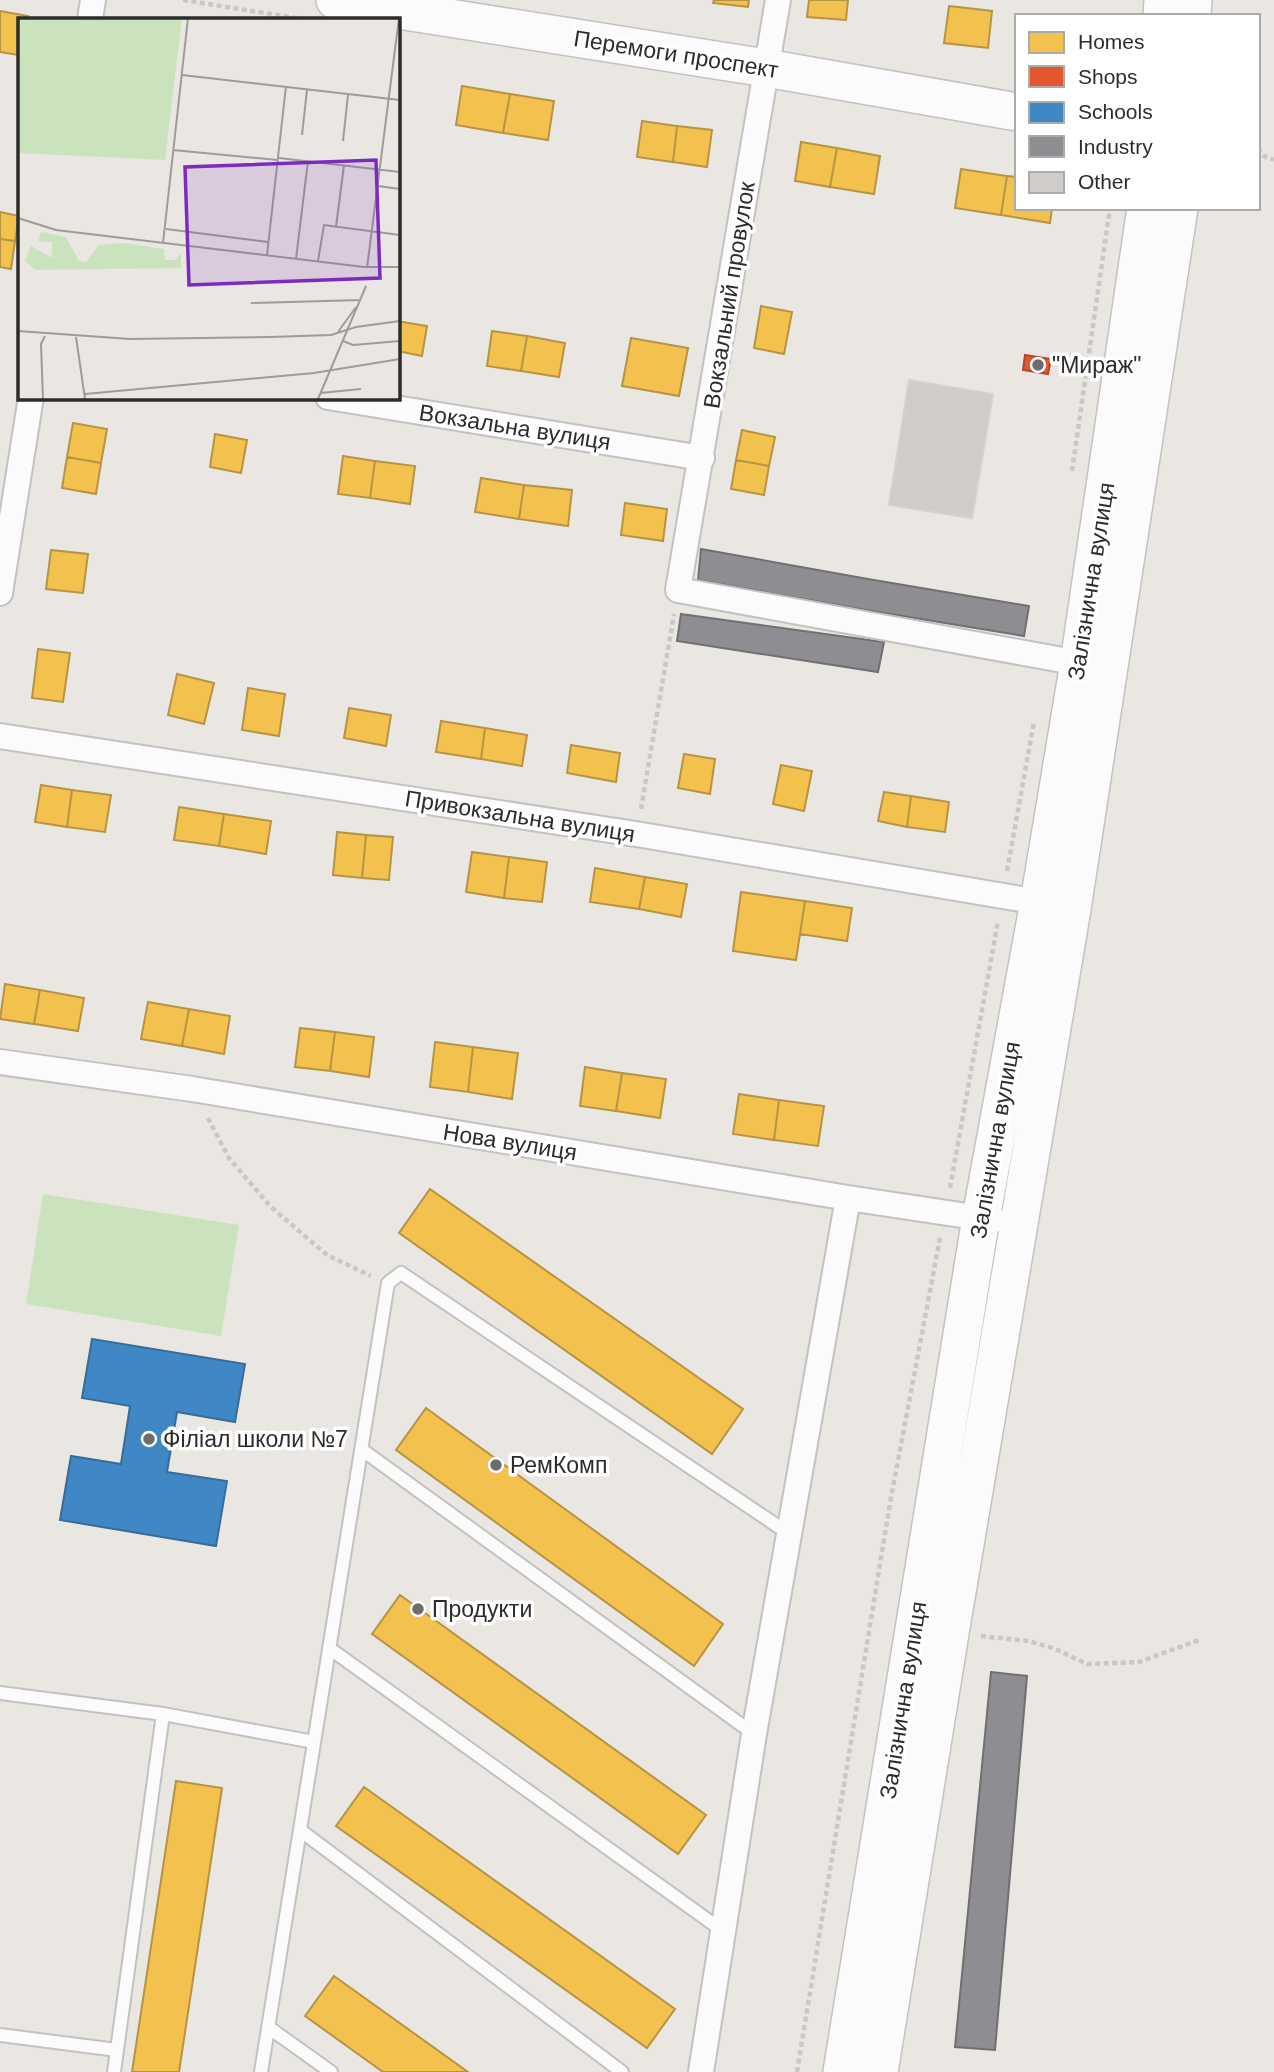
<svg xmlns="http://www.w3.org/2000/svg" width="1274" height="2072" viewBox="0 0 1274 2072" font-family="Arial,sans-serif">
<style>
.green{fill:#cbe3bd}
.homes{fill:#f2c14e;stroke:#b79444;stroke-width:2}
.shops{fill:#e4572e;stroke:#ad4a2d;stroke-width:2}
.schools{fill:#3f88c5;stroke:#396c97;stroke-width:2}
.industry{fill:#8d8d92;stroke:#707073;stroke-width:2}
.building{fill:#cfccc9;stroke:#d5d2ce;stroke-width:2}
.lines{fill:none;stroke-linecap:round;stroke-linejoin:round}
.service-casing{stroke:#c3c2c2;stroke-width:16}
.minor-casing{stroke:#c3c2c2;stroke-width:28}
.secondary-casing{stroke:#c3c2c2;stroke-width:40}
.path{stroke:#c8c8c7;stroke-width:4.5;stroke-dasharray:5 3.5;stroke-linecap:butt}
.service{stroke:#fcfbfb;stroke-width:12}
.minor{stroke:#fcfbfb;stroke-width:24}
.secondary{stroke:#fcfbfb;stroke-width:37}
.poi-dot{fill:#6e6d6c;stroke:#fff;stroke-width:2.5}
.labels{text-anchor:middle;stroke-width:7;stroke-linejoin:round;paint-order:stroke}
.street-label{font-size:23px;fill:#2c2c2c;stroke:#fff}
.poi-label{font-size:23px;fill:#2c2c2c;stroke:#fff;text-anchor:start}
.inset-road{fill:none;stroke:#9e9c99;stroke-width:2}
.view{fill:#7b2cbf;fill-opacity:0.15;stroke:#7b2cbf;stroke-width:3.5}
.inset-edge{fill:none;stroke:#2c2c2c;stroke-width:3.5}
</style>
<rect width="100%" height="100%" fill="#eae6e2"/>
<path class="green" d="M43,1194L239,1225L221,1336L26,1304Z"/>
<path class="homes" d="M714,0H749L748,7L713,3Z
M809,0H848L846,20L807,17Z
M949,6L992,11L988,48L944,43Z
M0,11L28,16L27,19H19V55L0,52Z
M462,86L510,94L503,133L456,125Z
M510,94L554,101L548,140L503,133Z
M642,121L677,126L673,162L637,157Z
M677,126L712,130L707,167L673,162Z
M801,142L837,148L830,187L795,181Z
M837,148L880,156L874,194L830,187Z
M961,169L1007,176L1001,215L955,208Z
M1007,176L1017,177V208H1052L1050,223L1001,215Z
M0,212L19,216L15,241L0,239Z
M0,239L15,241L11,269L0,267Z
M761,306L792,312L784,354L754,348Z
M397,321L427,326L422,356L397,351Z
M492,331L527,336L521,371L487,366Z
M527,336L565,343L559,377L521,371Z
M631,338L688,348L679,396L622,386Z
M73,423L107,429L101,463L67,457Z
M742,430L775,437L769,466L736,460Z
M215,434L247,440L241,473L210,467Z
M343,456L375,461L370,498L338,494Z
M67,457L101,463L96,494L62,488Z
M736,460L769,466L764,495L731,489Z
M375,461L415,466L410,504L370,498Z
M481,478L524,485L519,519L475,512Z
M524,485L572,490L568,526L519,519Z
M625,503L667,509L663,541L621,535Z
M51,550L88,554L83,593L46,589Z
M38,649L70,653L63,702L32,698Z
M177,674L214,683L204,724L168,715Z
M248,688L285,694L279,736L242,730Z
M349,708L391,715L386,746L344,738Z
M441,721L485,728L481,759L436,752Z
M485,728L527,735L522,766L481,759Z
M571,745L620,753L616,782L567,773Z
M684,754L715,759L710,794L678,788Z
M781,765L812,771L804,811L773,804Z
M41,785L72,790L67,827L35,822Z
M72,790L111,795L105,832L67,827Z
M884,792L911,796L907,827L878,821Z
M911,796L949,802L945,832L907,827Z
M179,807L224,814L219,846L174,840Z
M224,814L271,821L266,854L219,846Z
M337,832L366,835L362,878L333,875Z
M366,835L393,837L389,880L362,878Z
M472,852L509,857L504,898L466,892Z
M509,857L547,862L542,902L504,898Z
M595,868L645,877L639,909L590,902Z
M645,877L687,884L681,917L639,909Z
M741,892L805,901L796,960L733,951Z
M805,901L852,908L847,941L800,934Z
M5,984L40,990L34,1024L0,1019Z
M40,990L84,998L78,1031L34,1024Z
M148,1002L189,1009L182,1046L141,1039Z
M189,1009L230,1016L224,1054L182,1046Z
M300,1028L335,1032L330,1071L295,1067Z
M335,1032L374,1037L369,1077L330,1071Z
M435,1042L473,1047L468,1092L430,1087Z
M473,1047L518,1053L512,1099L468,1092Z
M585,1067L622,1073L616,1111L580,1106Z
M622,1073L666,1079L660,1118L616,1111Z
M739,1094L779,1100L774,1140L733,1134Z
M779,1100L824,1106L818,1146L774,1140Z
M430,1189L743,1409L712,1454L399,1233Z
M426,1408L723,1624L694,1666L396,1450Z
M400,1595L706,1815L678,1854L372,1634Z
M176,1781L222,1788L179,2072H132Z
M364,1787L675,2009L647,2048L336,1826Z
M334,1976L468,2072H383L305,2016Z"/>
<path class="shops" d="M1025,355L1051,359L1048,374L1023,370Z"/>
<path class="schools" d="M92,1339L245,1364L235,1422L177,1412L167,1472L227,1481L216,1546L60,1520L71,1456L121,1464L130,1406L82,1398Z"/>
<path class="industry" d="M701,549L868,579L1029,606L1024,636L860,609L698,580Z
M681,614L884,642L878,672L677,641Z
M991,1672L1027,1676L995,2050L955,2047Z"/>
<path class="building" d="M909,380L993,394L972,518L889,505Z"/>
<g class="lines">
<g class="service-casing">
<path id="service" d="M361,1449L754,1734
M329,1648L723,1931
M0,1693L163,1714L314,1742
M300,1830L622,2072
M268,2027L331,2072
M0,2035L117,2050
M114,2072L163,1714
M261,2072L388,1283L401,1273L788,1533"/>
</g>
<g class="minor-casing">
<path id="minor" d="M778,0L678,590L1079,663
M90,19L93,0
M328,397L702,458
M0,593L31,397
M0,736L636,834L1039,902
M0,1062L192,1089L848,1198L994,1220
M701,2072L754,1734L848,1198"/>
</g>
<g class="secondary-casing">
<path id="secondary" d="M335,0L766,68L1017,112
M1162,16L1163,0
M1192,16L1193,0
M842,2072L981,1218L1039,902L1079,663L1146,208
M879,2072L950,1633L1072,909L1179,208"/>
</g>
<path class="path" d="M183,0L302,19
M1258,148L1264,156L1274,160
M1072,471L1110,208
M641,809L674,614
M1007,871L1034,722
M208,1118L229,1158L270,1206L327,1255L371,1276
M950,1188L998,921
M981,1636L1028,1641L1053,1648L1087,1664L1139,1662L1199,1640
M797,2072L890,1503L940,1238"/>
<use href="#service" class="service"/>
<use href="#minor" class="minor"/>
<use href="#secondary" class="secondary"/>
</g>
<g class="poi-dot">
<circle cx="1038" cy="365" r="7"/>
<circle cx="149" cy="1439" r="7"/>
<circle cx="496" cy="1465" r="7"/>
<circle cx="418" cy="1609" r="7"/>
</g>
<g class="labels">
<g class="street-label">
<text transform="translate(676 54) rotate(9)" y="8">Перемоги проспект</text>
<text transform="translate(729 295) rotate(-81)" y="8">Вокзальний провулок</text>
<text transform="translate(515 427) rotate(9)" y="8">Вокзальна вулиця</text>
<text transform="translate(1091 581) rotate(-81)" y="8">Залізнична вулиця</text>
<text transform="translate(520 816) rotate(9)" y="8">Привокзальна вулиця</text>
<text transform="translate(995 1140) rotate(-80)" y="8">Залізнична вулиця</text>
<text transform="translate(510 1142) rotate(9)" y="8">Нова вулиця</text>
<text transform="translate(903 1700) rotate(-81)" y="8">Залізнична вулиця</text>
</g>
<g class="poi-label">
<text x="1052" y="373">"Мираж"</text>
<text x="163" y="1447">Філіал школи №7</text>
<text x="510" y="1473">РемКомп</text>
<text x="432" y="1617">Продукти</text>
</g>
</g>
<g transform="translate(18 18)">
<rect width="382" height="382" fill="#eae6e2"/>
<path d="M0,0H164L147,142L0,135ZM23,214L48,219L61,243L68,244L81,227L106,225L146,231L147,242H157L163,235V250L17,252L7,243L13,228L34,240V224H20Z" fill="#cbe3bd"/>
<path class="inset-road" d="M164,57L382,82M284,117L289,72M325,123L330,77M155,132L260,142M261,140L382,154M360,168L382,171M0,200L38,212L346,249H382M318,209L326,147M148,211L250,224M145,225L170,0M249,237L268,68M278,241L290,143M300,243L306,207L382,217M349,250L381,0M233,285L343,282M0,313L112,321L252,319L313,317L338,309L382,303M320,314L338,289M58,319L67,381M325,323L335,327L382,323M302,375L343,371M67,376L296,355L382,341M25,381L23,326L27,318M300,381L348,268"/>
<path class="view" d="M358,142L362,260L171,267L167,149Z"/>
<rect width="382" height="382" class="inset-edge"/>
</g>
<rect x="1015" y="14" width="245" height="196" fill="#ffffff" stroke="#ababab" stroke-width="2"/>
<rect x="1029" y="32" width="35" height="21" fill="#f2c14e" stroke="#ababab" stroke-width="2"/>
<text x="1078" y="49" font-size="21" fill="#2c2c2c">Homes</text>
<rect x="1029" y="66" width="35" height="21" fill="#e4572e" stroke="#ababab" stroke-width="2"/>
<text x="1078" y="84" font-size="21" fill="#2c2c2c">Shops</text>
<rect x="1029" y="102" width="35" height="21" fill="#3f88c5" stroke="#ababab" stroke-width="2"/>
<text x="1078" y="119" font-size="21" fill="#2c2c2c">Schools</text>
<rect x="1029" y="136" width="35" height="21" fill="#8d8d92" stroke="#ababab" stroke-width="2"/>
<text x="1078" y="154" font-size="21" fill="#2c2c2c">Industry</text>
<rect x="1029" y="172" width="35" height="21" fill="#cfccc9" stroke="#ababab" stroke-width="2"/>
<text x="1078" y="189" font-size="21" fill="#2c2c2c">Other</text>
</svg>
